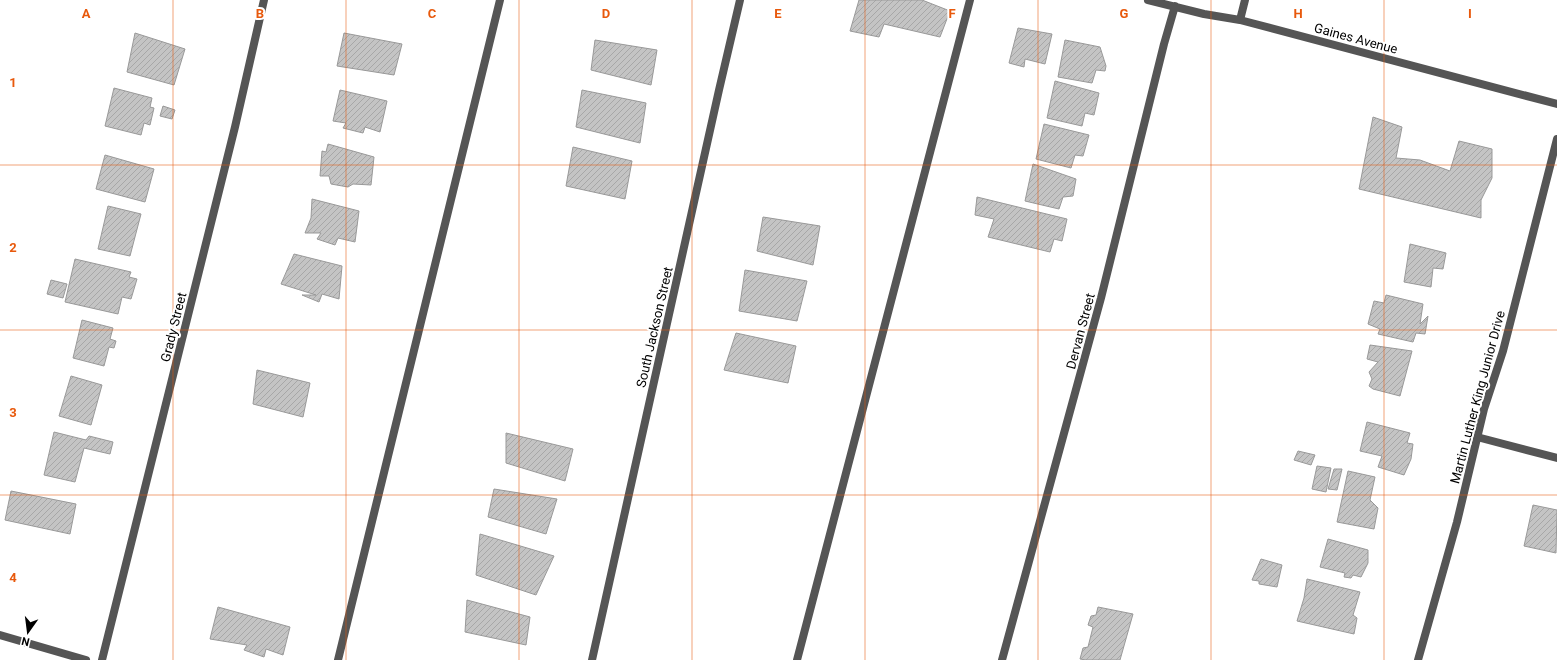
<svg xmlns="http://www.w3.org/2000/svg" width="1557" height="660" viewBox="0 0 1557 660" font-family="Roboto,sans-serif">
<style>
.building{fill:url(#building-hatch);stroke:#999}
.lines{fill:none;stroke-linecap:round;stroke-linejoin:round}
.service{stroke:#555;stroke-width:8}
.minor{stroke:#555;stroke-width:8}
.tertiary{stroke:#555;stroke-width:8}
.grid{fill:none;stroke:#e8590c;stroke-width:1;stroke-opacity:0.55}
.labels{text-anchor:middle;stroke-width:4;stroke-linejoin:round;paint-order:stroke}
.street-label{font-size:13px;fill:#000;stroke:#fff}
.grid-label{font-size:13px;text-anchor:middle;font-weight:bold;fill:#e8590c;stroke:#fff;stroke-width:4;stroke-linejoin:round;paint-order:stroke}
</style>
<defs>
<pattern id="building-hatch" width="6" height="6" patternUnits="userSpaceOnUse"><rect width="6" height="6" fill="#c4c4c4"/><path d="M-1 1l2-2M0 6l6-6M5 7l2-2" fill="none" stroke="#a7a7a7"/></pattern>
</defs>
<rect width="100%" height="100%" fill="#fff"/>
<path class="building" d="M859,0H922L950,11L940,37L884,24L879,37L850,31Z
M1018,28L1052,34L1045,64L1025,59L1024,67L1009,63Z
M135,33L185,49L174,85L127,72Z
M344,33L402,44L394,75L337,66Z
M595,40L657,50L651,85L591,70Z
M1065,40L1100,47L1106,66L1105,71L1096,70L1092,83L1058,77Z
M1055,81L1099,93L1094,115L1085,113L1082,126L1047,118Z
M114,88L152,98L150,107L154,108L150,125L144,123L141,135L105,126Z
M340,90L387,101L380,132L365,127L363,133L343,128L346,123L333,121Z
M582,90L646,103L640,143L576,127Z
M163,106L175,110L172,119L160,116Z
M1373,117L1402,127L1396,158L1420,160L1450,171L1459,141L1492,149V178L1481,200V218L1359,189Z
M1044,124L1089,135L1083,156L1075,155L1071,168L1036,159Z
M328,144L374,157L371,185L353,184L348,187L331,184L329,176H320L322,151L326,152Z
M573,147L632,161L625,199L566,186Z
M105,155L154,169L145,202L96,189Z
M1033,164L1076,179L1073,196L1063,197L1059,209L1025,201Z
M977,197L1067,219L1062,241L1054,239L1050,252L988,237L994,219L975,215Z
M312,199L359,211L355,242L338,238L335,245L317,239L321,233H305L311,218Z
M108,206L141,214L130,256L98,249Z
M763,217L820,226L813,265L757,251Z
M1410,244L1446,253L1443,269L1433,268L1431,287L1404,282Z
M294,254L342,266L339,299L322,294L319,302L302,295H316L281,284Z
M75,259L131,272L129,277L137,279L131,299L122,297L118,314L65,302Z
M745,270L807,281L797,321L739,311Z
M51,280L67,284L63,298L47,294Z
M1386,295L1423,304L1420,324L1428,316L1425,334L1416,333L1413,342L1378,334L1380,329L1368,324L1374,301L1384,303Z
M82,320L113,328L110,339L116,341L114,348L109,347L104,366L73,358Z
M736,333L796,346L788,383L724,370Z
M1370,345L1412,351L1400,396L1373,389L1369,386L1372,379L1369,372L1378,362L1367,359Z
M257,370L310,383L303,417L253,404Z
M71,376L102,385L91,425L59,416Z
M1367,422L1410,433L1407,443L1413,444L1411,459L1404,475L1378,467L1382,456L1360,451Z
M54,432L86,440L89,436L113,442L110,454L84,448L75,482L44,475Z
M506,433L573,449L565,481L506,463Z
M1298,451L1315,455L1311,465L1294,460Z
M1317,466L1331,468L1326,492L1312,489Z
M1334,469H1342L1337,490L1328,489Z
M1348,471L1375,477L1370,500L1378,508L1374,529L1337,522Z
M494,489L557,499L546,534L488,517Z
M11,491L76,504L70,534L5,520Z
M1533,505L1557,510L1556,553L1524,546Z
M480,534L554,556L536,595L476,575Z
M1328,539L1368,550V563L1361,577L1353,575L1351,578L1344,577L1345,573L1320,567Z
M1261,559L1282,565L1277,587L1259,584V581L1252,580Z
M1307,579L1360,592L1353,615L1357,618L1354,634L1297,621L1304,598Z
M467,600L530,617L526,645L465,632Z
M218,607L290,627L283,655L266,649L264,657L244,650L247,645L210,639Z
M1098,607L1133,614L1120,660H1086L1080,659L1083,648L1088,647L1093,627L1088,625L1091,616L1096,615Z"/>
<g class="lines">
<path class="service" d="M338,660L500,0
M797,660L970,0"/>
<path class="minor" d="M1148,0L1204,14L1240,20L1557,104
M1240,20L1245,0
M1477,437L1557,458
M0,635L86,660
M102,660L235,127L264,0
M592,660L719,90L740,0
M1002,660L1101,298L1164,44L1175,6"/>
<path class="tertiary" d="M1418,660L1457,522L1484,409L1503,351L1557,139"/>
</g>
<path class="grid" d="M173,0V660M346,0V660M519,0V660M692,0V660M865,0V660M1038,0V660M1211,0V660M1384,0V660M0,165H1557M0,330H1557M0,495H1557"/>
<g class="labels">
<g class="street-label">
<text transform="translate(1356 38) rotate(15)" y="5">Gaines Avenue</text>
<text transform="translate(173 327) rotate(-76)" y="5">Grady Street</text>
<text transform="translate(654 327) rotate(-77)" y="5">South Jackson Street</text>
<text transform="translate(1080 331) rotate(-75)" y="5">Dervan Street</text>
<text transform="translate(1477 397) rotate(-75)" y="5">Martin Luther King Junior Drive</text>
</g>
</g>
<g class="grid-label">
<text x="86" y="18">A</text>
<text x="260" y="18">B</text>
<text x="432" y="18">C</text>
<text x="606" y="18">D</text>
<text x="778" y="18">E</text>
<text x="952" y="18">F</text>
<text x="1124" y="18">G</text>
<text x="1298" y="18">H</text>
<text x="1470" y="18">I</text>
<text x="13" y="87">1</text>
<text x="13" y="252">2</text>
<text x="13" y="417">3</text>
<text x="13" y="582">4</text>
</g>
<g transform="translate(28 632) rotate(194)" stroke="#ffffff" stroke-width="3" paint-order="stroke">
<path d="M0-3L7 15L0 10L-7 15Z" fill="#000000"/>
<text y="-6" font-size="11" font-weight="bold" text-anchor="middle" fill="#000000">N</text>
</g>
</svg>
